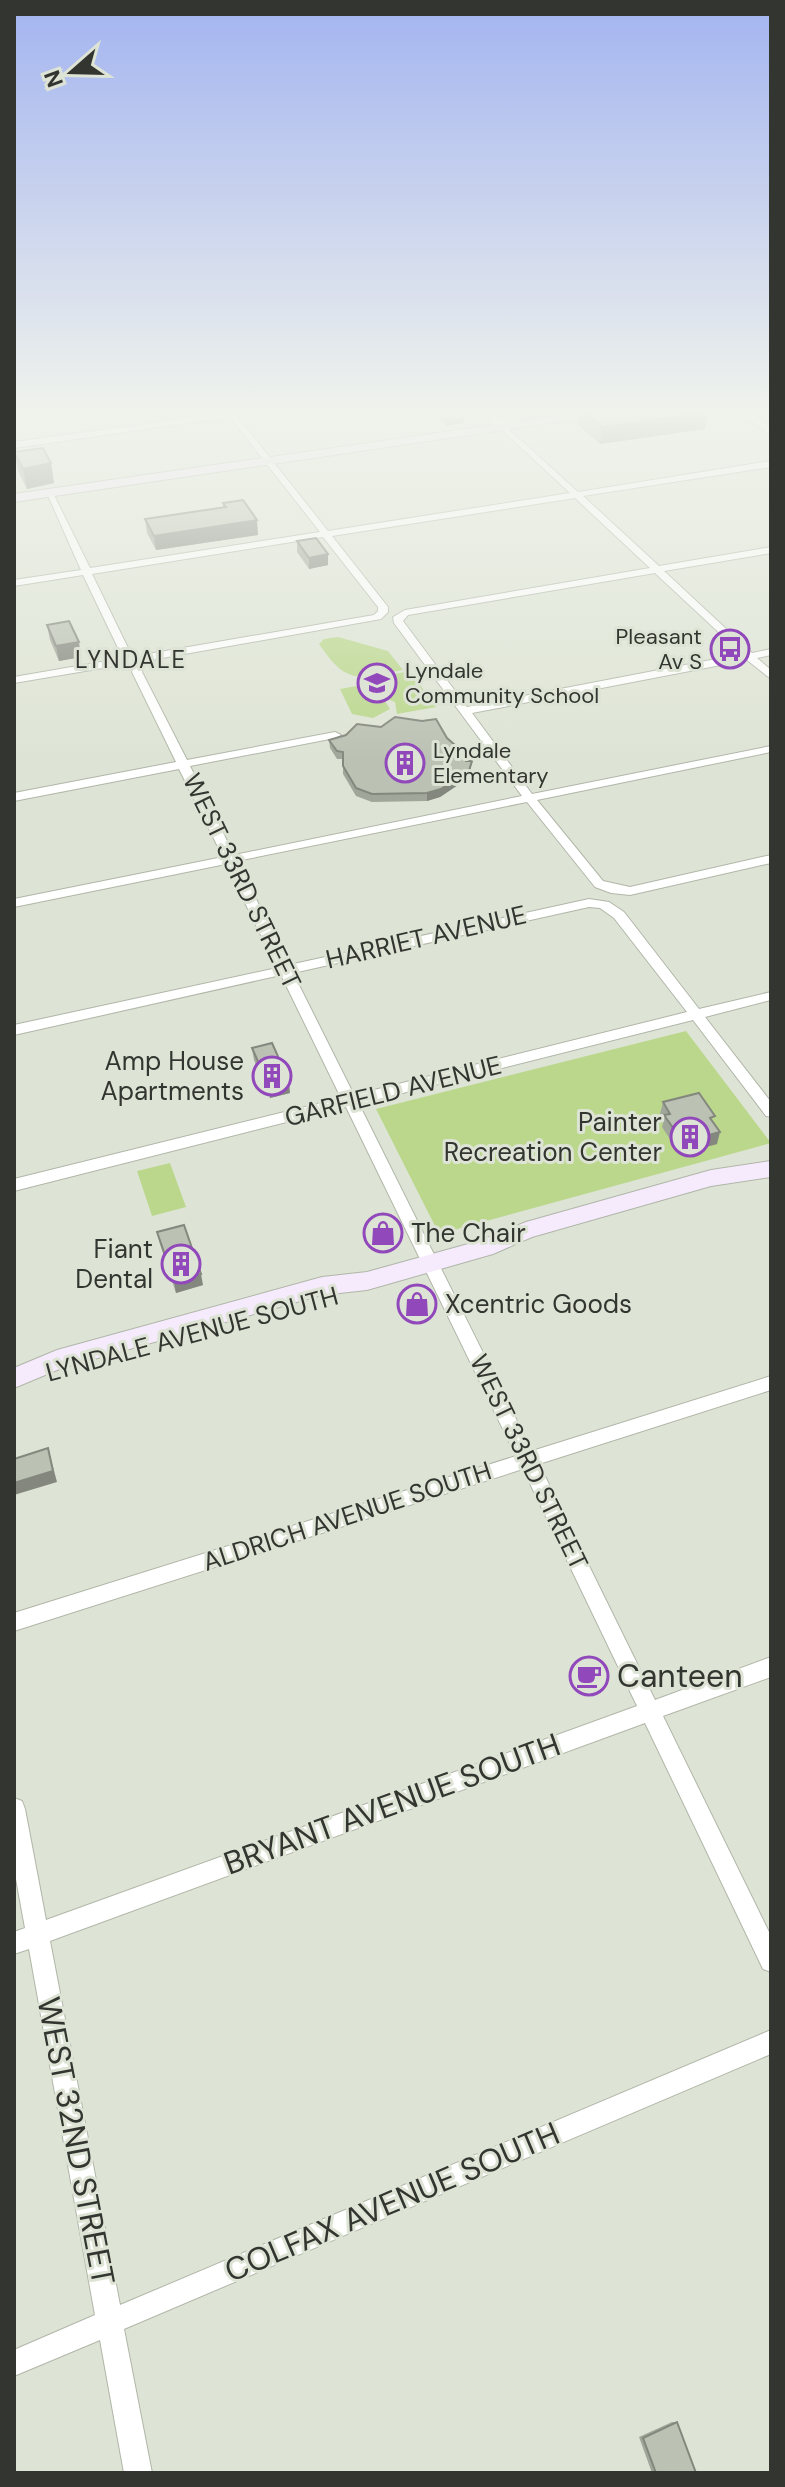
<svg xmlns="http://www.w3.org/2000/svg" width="785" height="2487" viewBox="0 0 785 2487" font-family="'DM Sans',sans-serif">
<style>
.green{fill:#bad78c}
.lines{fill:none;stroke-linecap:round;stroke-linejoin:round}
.minor-casing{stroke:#b0b6a8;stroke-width:2}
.tertiary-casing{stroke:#b0b6a8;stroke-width:2}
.secondary-casing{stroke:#b0b6a8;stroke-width:2}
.minor{fill:#fff;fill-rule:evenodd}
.tertiary{fill:#fff;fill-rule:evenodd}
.secondary{fill:#f5ebfd;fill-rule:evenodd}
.wall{fill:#a1a69a}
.shaded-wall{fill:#83877d}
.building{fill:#bbc1b3;stroke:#83877d;stroke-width:2}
.labels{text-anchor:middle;stroke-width:6;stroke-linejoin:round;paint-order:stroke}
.far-poi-label{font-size:22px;fill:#333630;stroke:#dee4d5;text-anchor:start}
.far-neighbourhood-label{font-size:24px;letter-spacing:2px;fill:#333630;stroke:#dee4d5}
.street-label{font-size:26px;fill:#333630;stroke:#dee4d5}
.poi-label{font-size:26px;fill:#333630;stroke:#dee4d5;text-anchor:end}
.near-poi-label{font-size:32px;fill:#333630;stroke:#dee4d5;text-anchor:start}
.near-street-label{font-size:32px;fill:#333630;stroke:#dee4d5}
</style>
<rect width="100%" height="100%" fill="#dee4d5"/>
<path class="green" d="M338,637L388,651L403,670C357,679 347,685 319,644L324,639Z
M410,671L436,707L397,714L395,702L367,691L362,680Z
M356,686L373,697L385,701L390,709L373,718L352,714L340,689Z
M686,1031L771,1143L439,1234L376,1109Z
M170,1163L186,1207L152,1216L137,1171Z"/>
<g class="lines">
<g class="minor-casing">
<path id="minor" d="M225,413H245L237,416L328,531L570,493L500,428L503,424L578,492L771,461V467L583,496L659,566L771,547V553L664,571L752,653L771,649V655L757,658L771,670V679L747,660L472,713L532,794L771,746V752L537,800L603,881L630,887L771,855V863L630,895L611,893L595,887L527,802L237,861L289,965L589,899L609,902L624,912L699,1009L771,992V1000L705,1017L771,1102V1117L766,1116L693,1020L359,1104L532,1451L771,1376V1390L539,1464L655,1700L771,1657V1677L663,1716L771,1936V1972L763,1969L645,1723L50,1941L120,2305L771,2030V2054L124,2329L152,2473H124L100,2340L14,2376V2350L95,2315L29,1949L14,1954V1932L25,1928L14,1868V1798L22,1801L25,1809L46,1920L637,1706L523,1469L14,1631V1613L516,1456L346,1107L14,1191V1179L341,1098L281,975L14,1035V1025L277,968L226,864L14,907V899L223,857L179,769L14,801V793L176,762L132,672L135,661L148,654L374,615L378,611V607L323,537L92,574L129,650L127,660L109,667L14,683V677L106,661L118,656L119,650L83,575L14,586V580L81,570L46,491L53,493L90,568L320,532L230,417L14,448V442ZM575,498L650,568L405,610L393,617L394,623L522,796L234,855L190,766L335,738L341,735L335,732L187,760L142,672L144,664L151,660L381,619L388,612V607L332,536ZM655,573L742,654L467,707L403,621L408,615ZM589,907L600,908L614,918L687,1012L354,1095L293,973Z"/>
</g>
<g class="tertiary-casing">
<path id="tertiary" d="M480,413H491L508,426L499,428Z
M739,413H750L771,427V435Z"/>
</g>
<g class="secondary-casing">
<path id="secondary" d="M576,413H604L598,416L14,502V494Z
M771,1161V1177L711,1186L532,1237L493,1254L367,1290L322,1295L62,1368L14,1388V1368L57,1350L322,1277L367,1272L479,1241L526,1222L711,1170Z"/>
</g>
<use href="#minor" class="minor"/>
<use href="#tertiary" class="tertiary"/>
<use href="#secondary" class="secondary"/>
</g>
<path class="wall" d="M433,413H459L464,418V423L446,426Z
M579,413H708L705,429L600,444L578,425Z
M14,452L51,463L54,483L27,489L18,471Z
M223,503L258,535L156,550L147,533L145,519L223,508Z
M297,541L328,554V565L309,569L297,552Z
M47,625L81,657L59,661L50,640Z
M447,738L471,769L467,782L464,781L440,797L427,801L372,802L356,796L343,774V759H337L330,748L329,740Z
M252,1048L290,1093L270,1098L254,1060Z
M663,1102L713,1123L717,1144L680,1154L662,1127L664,1120L660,1114Z
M157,1232L203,1285L176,1293L160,1244Z
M672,2422H677L696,2473H652L639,2437Z"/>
<path class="shaded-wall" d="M708,413L705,429L600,444L602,427Z
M464,418V423L446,426V421Z
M51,463L54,483L27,489L23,469Z
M257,520L258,535L156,550L154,536Z
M328,554V565L309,569V558Z
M79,642L81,657L59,661L56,646Z
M464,773V781L440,797L427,801V793Z
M289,1081L290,1093L270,1098L269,1086Z
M720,1132L717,1144L680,1154L683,1142Z
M201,1274L203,1285L176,1293L174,1281Z
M48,1448L57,1482L14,1495V1483Z"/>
<path class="building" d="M438,413H459L464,418L446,421Z
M585,413H704L602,427Z
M43,448L51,463L23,469L14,452Z
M243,500L257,520L154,536L145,519L226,507L223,503Z
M316,538L328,554L309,558L297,541Z
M69,621L79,642L56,646L47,625Z
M395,717L422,721L436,719L447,738L463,752L466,761H472L468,774L464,773L441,789L427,793L372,794L356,788L343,766V752L337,751L329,740L346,735L357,724L381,727Z
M272,1043L289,1081L269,1086L252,1048Z
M699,1093L715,1116L710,1118L720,1132L683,1142L664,1115L670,1114L663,1102Z
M184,1225L201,1274L174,1281L157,1232Z
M48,1448L53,1471L14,1483V1459Z
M677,2422L696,2473H656L643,2438Z"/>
<linearGradient id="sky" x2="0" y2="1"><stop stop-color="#a3b4f0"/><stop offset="0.54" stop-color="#f0f3ec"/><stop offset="1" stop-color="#f0f3ec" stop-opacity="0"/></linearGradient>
<rect width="785" height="761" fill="url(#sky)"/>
<defs>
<g id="bus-ring" transform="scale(2)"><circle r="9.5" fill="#dee4d5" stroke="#9048bb" stroke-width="1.5"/><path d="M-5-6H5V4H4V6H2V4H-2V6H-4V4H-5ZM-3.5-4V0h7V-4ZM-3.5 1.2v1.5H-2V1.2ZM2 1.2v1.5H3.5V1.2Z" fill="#9048bb"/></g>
<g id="school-ring" transform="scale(2)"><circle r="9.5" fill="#dee4d5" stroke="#9048bb" stroke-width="1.5"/><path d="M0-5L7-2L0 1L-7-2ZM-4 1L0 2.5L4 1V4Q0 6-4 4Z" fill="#9048bb"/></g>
<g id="building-ring" transform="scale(2)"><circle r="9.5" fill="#dee4d5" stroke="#9048bb" stroke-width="1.5"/><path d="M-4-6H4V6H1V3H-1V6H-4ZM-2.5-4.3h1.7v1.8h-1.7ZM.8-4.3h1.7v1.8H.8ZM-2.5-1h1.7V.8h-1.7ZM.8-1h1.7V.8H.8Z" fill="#9048bb"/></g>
<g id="shop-ring" transform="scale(2)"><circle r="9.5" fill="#dee4d5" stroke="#9048bb" stroke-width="1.5"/><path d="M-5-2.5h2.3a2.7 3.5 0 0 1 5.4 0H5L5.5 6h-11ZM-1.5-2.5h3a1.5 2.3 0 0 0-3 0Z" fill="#9048bb"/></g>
<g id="cafe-ring" transform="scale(2)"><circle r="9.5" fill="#dee4d5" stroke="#9048bb" stroke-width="1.5"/><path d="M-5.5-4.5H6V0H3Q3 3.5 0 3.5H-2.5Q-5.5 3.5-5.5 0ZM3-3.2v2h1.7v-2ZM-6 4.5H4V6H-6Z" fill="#9048bb"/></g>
</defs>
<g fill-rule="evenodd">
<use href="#bus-ring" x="730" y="649"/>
<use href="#school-ring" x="377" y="683"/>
<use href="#building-ring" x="405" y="763"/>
<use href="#building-ring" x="272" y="1076"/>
<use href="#building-ring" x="690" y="1137"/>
<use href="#shop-ring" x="383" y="1233"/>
<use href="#building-ring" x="181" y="1264"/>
<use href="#shop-ring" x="417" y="1304"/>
<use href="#cafe-ring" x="589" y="1676"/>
</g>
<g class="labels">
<g class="far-poi-label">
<text x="702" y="644" text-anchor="end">Pleasant<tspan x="702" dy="25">Av S</tspan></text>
<text x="405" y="678">Lyndale<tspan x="405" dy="25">Community School</tspan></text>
<text x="433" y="758">Lyndale<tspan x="433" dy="25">Elementary</tspan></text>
</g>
<g class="far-neighbourhood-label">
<text x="131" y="668">LYNDALE</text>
</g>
<g class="street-label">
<text transform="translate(242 881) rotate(64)" y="9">WEST 33RD STREET</text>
<text transform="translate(426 937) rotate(-13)" y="9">HARRIET AVENUE</text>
<text transform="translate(393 1091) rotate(-14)" y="9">GARFIELD AVENUE</text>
<text transform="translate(192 1334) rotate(-15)" y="9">LYNDALE AVENUE SOUTH</text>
<text transform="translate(529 1462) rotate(64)" y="9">WEST 33RD STREET</text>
<text transform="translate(347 1516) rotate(-18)" y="9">ALDRICH AVENUE SOUTH</text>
</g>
<g class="poi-label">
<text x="244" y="1070">Amp House<tspan x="244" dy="30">Apartments</tspan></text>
<text x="662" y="1131">Painter<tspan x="662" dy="30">Recreation Center</tspan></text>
<text x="411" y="1242" text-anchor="start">The Chair</text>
<text x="153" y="1258">Fiant<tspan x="153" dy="30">Dental</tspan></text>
<text x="445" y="1313" text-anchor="start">Xcentric Goods</text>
</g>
<g class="near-poi-label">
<text x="617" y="1687">Canteen</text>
</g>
<g class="near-street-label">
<text transform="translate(392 1804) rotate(-20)" y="11">BRYANT AVENUE SOUTH</text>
<text transform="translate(76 2141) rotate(79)" y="11">WEST 32ND STREET</text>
<text transform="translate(392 2202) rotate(-23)" y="11">COLFAX AVENUE SOUTH</text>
</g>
</g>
<rect width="785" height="2487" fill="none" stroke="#333630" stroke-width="32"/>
<g transform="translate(72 72) rotate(250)" stroke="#dee4d5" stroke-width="6" paint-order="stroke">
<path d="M0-6L14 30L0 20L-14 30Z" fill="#333630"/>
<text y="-12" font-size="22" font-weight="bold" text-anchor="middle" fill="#333630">N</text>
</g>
</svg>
